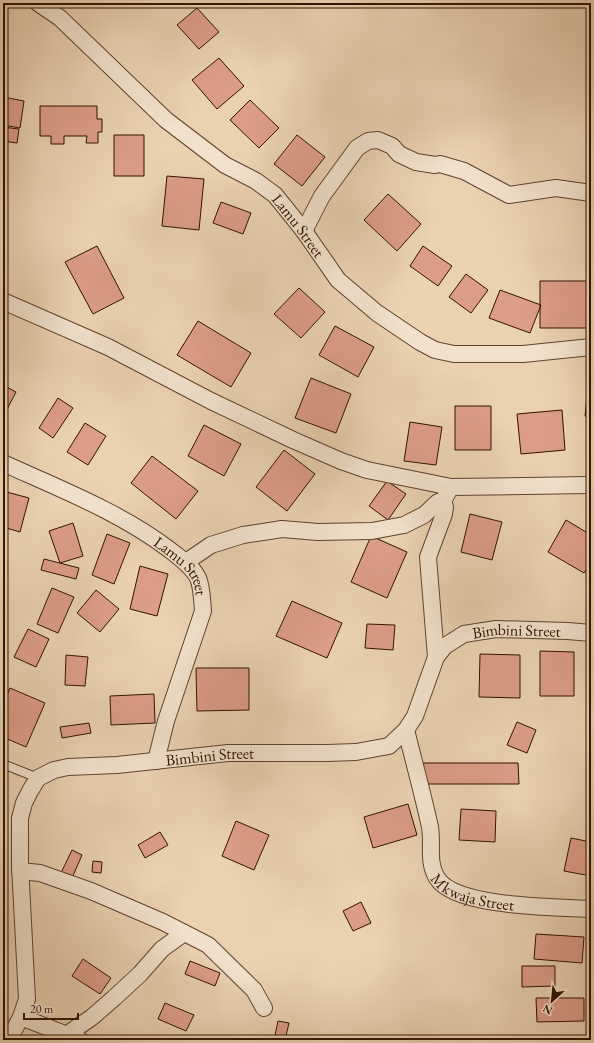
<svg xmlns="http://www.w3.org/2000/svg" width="594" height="1043" viewBox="0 0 594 1043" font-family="'EB Garamond',serif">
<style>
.building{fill:#dc9d86;stroke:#311201}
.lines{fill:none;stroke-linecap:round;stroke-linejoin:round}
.lane-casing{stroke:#5f422d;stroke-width:10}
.street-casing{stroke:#5f422d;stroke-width:18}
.lane{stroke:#f1e1cc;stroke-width:8}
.street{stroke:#f1e1cc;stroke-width:16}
.labels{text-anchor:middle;stroke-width:3.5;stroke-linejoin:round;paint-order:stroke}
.street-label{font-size:16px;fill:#311201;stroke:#f1e1cc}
</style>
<rect width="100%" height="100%" fill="#ead1b0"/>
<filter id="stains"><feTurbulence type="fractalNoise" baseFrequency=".005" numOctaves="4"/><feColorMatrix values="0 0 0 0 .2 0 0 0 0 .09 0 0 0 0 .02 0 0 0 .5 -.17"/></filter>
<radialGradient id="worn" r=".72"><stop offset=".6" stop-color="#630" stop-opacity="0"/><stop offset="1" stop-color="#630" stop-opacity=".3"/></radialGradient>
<path class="building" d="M197,8L219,32L199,49L177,25Z
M219,58L244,86L217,109L192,80Z
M3,97L24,101L20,128L3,125Z
M250,100L279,128L259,148L230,120Z
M40,106H97V119H102V132H98V143H86L87,136H64V144H51V136H40Z
M3,127L19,129L17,143L3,141Z
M114,135H144V176H114Z
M297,135L325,157L302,186L274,164Z
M167,176L204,179L199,230L162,226Z
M388,194L421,224L397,251L364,220Z
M221,202L251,213L243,234L213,223Z
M97,246L124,298L93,314L65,262Z
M423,246L452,266L438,286L410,266Z
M466,274L488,290L471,313L449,297Z
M540,281H591V328H540Z
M299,288L325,312L301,338L274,314Z
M500,290L541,305L530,333L489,318Z
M198,321L251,353L231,387L177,355Z
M335,326L374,347L358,377L319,355Z
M591,359V417L585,416Z
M311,378L351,394L336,433L295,418Z
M3,385L16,392L3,417Z
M58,398L73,408L53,438L39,428Z
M455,406H491V450H455Z
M562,410L565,450L521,454L517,414Z
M410,422L442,427L436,465L404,461Z
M85,423L106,436L88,465L67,452Z
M204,425L241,444L224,476L188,456Z
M284,450L315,474L287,511L256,487Z
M152,456L198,491L176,519L131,483Z
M387,481L406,494L388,520L369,506Z
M3,491L29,498L20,532L3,527Z
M470,514L502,522L492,560L461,552Z
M566,520L591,535V562L584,573L548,552Z
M73,523L83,556L60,563L49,531Z
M107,534L130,543L114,584L92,575Z
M371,536L407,552L387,598L351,582Z
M44,559L79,568L76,579L41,570Z
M140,566L168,574L157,616L130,609Z
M52,588L74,597L58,633L37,624Z
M96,590L119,609L100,632L77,613Z
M292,601L342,623L327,658L276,636Z
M367,624L395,625L393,650L365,648Z
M28,629L49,639L36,667L14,657Z
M540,651L574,652V696H540Z
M480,654L520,655V698L479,697Z
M66,655L88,657L85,686L65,685Z
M196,668H249V710L197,711Z
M10,688L45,703L26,747L3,737V705Z
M154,694L155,723L111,725L110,696Z
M517,722L536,730L527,753L507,745Z
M89,723L91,733L62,738L60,727Z
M423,763H518L519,784H424Z
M408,804L417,835L373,848L364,817Z
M461,809L496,811L495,842L459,840Z
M236,821L269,835L254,870L222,856Z
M160,832L168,845L145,858L138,845Z
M571,838L591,842V876L564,871Z
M72,850L82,855L72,878L61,873Z
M93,861L102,862L101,873L92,872Z
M361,902L371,923L353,931L343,911Z
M536,934L584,937L582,963L534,959Z
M83,959L111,978L100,994L72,976Z
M190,961L220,973L215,986L185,974Z
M522,966H555V986L522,987Z
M536,998H584V1021L537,1022Z
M165,1003L194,1015L186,1031L158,1019Z
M278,1021L289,1023L285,1040H274Z"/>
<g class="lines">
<g class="lane-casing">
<path id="lane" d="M3,764L38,778"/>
</g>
<g class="street-casing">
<g id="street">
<path id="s1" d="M38,3L60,18L166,120L187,136L225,165L256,181L275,195L304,231L338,280L377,313L420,342L435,350L454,354H523L591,347"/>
<path d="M304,231L322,196L357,148L368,141L378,140L392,146L399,154L416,162L435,165L440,164L464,171L509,195L556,188L591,193"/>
<path d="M3,301L108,347L211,401L293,440L341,461L367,470L451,487L591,485"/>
<path id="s2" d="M3,463C60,489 120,512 170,550C180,558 192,566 198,578C202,587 202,600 203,611L166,721L156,761"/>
<path d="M186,562L211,545L243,535L282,529L318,532L372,531L404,525L424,515L438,502L443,501"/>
<path d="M436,657L428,557L444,514L445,507L443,501L448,492"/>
<path id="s3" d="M406,730C414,762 423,795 430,827C433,844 427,862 437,878C455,908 558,907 591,909"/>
<path d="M20,871L40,873L91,891L163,922L208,945L254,990L264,1008"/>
<path d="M21,1017L80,1040"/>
<path d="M66,1035L91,1018L114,998L140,974L162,949L184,933"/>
<path id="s4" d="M3,1037L13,1032L21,1017L27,999L20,865V818L24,803L30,791L38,778L54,770L68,767L117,765L228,753H327L356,752L389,746L406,730L415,716L436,657L445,646L464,634L496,629L568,631L591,633"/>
</g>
</g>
<use href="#lane" class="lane"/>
<use href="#street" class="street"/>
</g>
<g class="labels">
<g class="street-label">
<text dy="6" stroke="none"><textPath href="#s1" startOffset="345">Lamu Street</textPath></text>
<text dy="6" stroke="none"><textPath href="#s2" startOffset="209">Lamu Street</textPath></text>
<text dy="6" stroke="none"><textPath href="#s4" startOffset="819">Bimbini Street</textPath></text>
<text dy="6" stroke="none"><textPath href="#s4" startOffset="447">Bimbini Street</textPath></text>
<text dy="6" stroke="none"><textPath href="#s3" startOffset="192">Mkwaja Street</textPath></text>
</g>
</g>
<rect width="594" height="1043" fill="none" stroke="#ead1b0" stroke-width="16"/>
<rect x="4" y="4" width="586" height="1035" fill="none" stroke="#311201" stroke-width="2"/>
<rect x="8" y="8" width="578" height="1027" fill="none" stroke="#311201"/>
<g transform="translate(552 1001) rotate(207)" stroke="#f1e1cc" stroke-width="3" paint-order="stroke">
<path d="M0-3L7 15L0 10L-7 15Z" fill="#311201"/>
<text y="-6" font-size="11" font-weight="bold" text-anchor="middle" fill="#311201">N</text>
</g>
<path d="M24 1013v6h54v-6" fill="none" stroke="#311201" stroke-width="2"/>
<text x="30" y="1013" font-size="12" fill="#311201" stroke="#f1e1cc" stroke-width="3" paint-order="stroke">20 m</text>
<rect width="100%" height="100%" filter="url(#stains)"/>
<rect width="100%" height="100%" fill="url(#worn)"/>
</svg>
